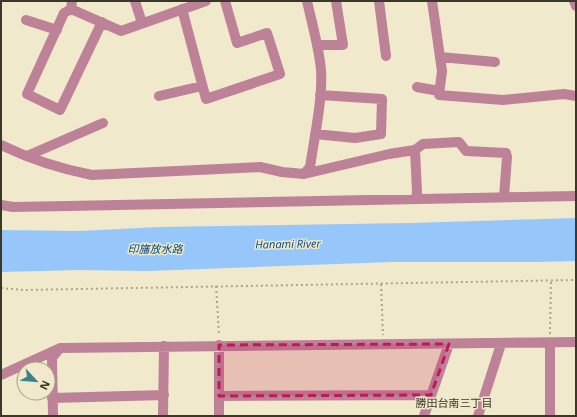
<svg xmlns="http://www.w3.org/2000/svg" width="577" height="417" viewBox="0 0 577 417" font-family="'Open Sans','Noto Sans JP',sans-serif">
<style>
.water{fill:#96c6fa}
.lines{fill:none;stroke-linecap:round;stroke-linejoin:round}
.path{stroke:#aaa58e;stroke-width:2;stroke-dasharray:2 3;stroke-linecap:butt}
.minor{stroke:#bd8298;stroke-width:10}
.marked{fill:#c2185b;fill-opacity:0.2;stroke:#c2185b;stroke-width:3;stroke-dasharray:8 5;stroke-linejoin:round}
.labels{text-anchor:middle;stroke-width:3;stroke-linejoin:round;paint-order:stroke}
.water-label{font-size:11px;font-style:italic;fill:#024781;stroke:#f0e9cb}
.neighbourhood-label{font-size:11px;fill:#3a372b;stroke:#f0e9cb}
</style>
<rect width="100%" height="100%" fill="#f0e9cb"/>
<path class="water" d="M576,218V261L536,262H391L148,271L79,270L1,272V230L80,231L159,227L410,223Z"/>
<g class="lines">
<path class="path" d="M381,284L383,335
M216,286L219,335
M1,288L23,290L576,280
M550,334L551,281"/>
<path class="minor" d="M72,1L71,9L64,13L27,94L60,110L102,22
M135,1L142,23
M379,1L386,56
M432,1L442,71L439,95L503,100L564,94L576,96
M574,1L576,6
M71,9L121,31L206,1
M182,9L206,99L280,74L267,33L237,43L225,1
M26,20L57,30
M317,45H343L336,1
M440,57L495,62
M417,87L439,91
M159,96L202,86
M315,134L355,138L381,134L382,99L320,95
M1,145C30,159 61,169 92,175L260,167L282,172L304,174L389,154L415,150L423,144L459,142L466,151L506,153L507,157L504,197
M415,150L417,192L416,199
M27,156L103,123
M304,174L310,167C314,139 323,98 321,70C319,47 312,24 307,1
M1,205L13,207L68,206L576,196
M219,345V416
M1,375L58,349
M219,396L431,395
M52,398L164,395
M53,416L52,358L60,348L576,342
M163,416L164,346
M424,416L449,344
M478,416L501,344
M550,416V343"/>
</g>
<path class="marked" d="M449,344L431,395L219,396V345Z"/>
<g class="labels">
<g class="water-label">
<text transform="translate(288 244) rotate(-1)" y="4">Hanami River</text>
<text x="155" y="253">印旛放水路</text>
</g>
<g class="neighbourhood-label">
<text x="454" y="407">勝田台南三丁目</text>
</g>
</g>
<rect width="577" height="417" fill="none" stroke="#3a372b" stroke-width="4"/>
<g transform="translate(36 381) rotate(116)"><circle r="19" fill="#f0e9cb" stroke="#a7a28b"/>
<path d="M0-3L7 15L0 10L-7 15Z" fill="#3b828c"/>
<text y="-6" font-size="11" font-weight="bold" text-anchor="middle" fill="#3a372b">N</text>
</g>
</svg>
